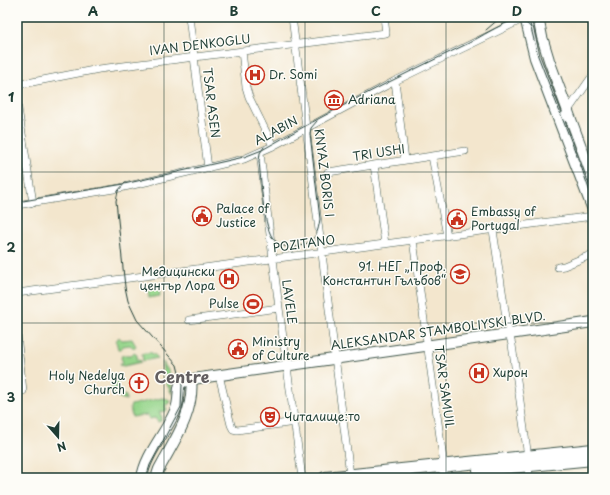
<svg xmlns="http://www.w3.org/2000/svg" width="610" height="495" viewBox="0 0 610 495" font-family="'Playpen Sans',sans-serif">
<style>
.green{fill:#96d58b;stroke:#5a8960}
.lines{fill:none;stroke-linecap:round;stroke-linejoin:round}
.street-casing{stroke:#3f564b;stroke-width:8}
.secondary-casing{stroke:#3f564b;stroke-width:12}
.primary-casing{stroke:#3f564b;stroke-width:14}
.street{stroke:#fff;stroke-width:7}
.secondary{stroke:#fff;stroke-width:10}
.primary{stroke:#fff;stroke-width:12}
.tram{stroke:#1f3d34;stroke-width:1}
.grid{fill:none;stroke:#1f3d34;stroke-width:1;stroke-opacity:0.55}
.labels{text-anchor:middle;stroke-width:3;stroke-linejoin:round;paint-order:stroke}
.street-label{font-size:12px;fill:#1f3d34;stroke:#fdfcf7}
.poi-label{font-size:12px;fill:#1f3d34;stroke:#fdfcf7;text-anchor:start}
.district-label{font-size:16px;font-weight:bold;fill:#625e60;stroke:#fdfcf7}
.neatline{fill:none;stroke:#1f3d34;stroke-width:1.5}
.grid-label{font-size:13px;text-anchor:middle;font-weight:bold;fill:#1f3d34}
</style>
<rect width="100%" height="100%" fill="#fdfcf7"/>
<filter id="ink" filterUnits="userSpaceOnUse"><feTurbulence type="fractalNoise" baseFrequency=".025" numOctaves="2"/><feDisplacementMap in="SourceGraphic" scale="8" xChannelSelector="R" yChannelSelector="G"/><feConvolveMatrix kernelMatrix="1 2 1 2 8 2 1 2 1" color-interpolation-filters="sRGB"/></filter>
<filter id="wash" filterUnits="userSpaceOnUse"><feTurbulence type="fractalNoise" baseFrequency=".012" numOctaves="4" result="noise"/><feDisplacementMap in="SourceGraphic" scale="16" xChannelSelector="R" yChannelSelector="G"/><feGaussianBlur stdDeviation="0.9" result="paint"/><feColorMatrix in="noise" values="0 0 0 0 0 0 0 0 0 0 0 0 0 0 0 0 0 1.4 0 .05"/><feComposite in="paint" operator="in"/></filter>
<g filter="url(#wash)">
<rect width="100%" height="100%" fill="#f3e6cd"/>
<path class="green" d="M159,285L160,296L149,298L148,286Z
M119,337L122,340L132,339L136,346L134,348L130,345L123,346L121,349H118L116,341Z
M150,351L152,354H154L158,358L143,361L142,354L144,353H149Z
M134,353L137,355V360H140L141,362L124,366L119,365L123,362L121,358L122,355H131Z
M163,362L170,374L164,376L162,366Z
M120,375L121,380L117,384L116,389L120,394L126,396V400L115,396L111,388L114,380Z
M171,379L172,394L165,381Z
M162,398L168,399L170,402L165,406L167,409L166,411L159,412L162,417L161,421L158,422L155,418L149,419L148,415L132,417L130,407L131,405Z"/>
</g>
<g filter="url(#ink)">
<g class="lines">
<g class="street-casing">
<path id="street" d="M189,17L208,168
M292,17L350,475
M242,51L246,87L249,97L273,146
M395,81L405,160
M17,85L99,69L386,33L384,17
M17,102L33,203
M560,122L593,75
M260,153L279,308L302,478
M432,156L447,236
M374,165L385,244
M328,172L465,151
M17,205L120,188L244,159L273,146L395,81L527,17
M493,230L507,324L512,345L528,457
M413,240L444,466
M558,267L564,266L593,254
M17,293L593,216
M189,320L279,308
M17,335L23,391H17
M219,375L231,425L233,429L237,430L295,422
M528,466L529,478
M443,473L444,478"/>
</g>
<g class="secondary-casing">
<path id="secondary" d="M525,17L535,58L593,210
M538,17L542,37L549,60L593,179
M142,478C145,455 166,433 175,411C180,401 177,393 180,384L186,380L593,322
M156,478L159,469C174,441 195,412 191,379"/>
</g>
<g class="primary-casing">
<path id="primary" d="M479,470L593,459
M325,478L593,450"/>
</g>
<use href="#street" class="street"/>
<use href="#secondary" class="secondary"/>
<use href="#primary" class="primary"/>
<path class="tram" d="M530,24L538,56L582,169L593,201
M486,30L501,17
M264,147L260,153L259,161C261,179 263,223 272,237C279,247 292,250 303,245C316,240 318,232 320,219L310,134L311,128L317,121
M125,183L118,191L116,201L125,287L128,301L137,320L177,365L182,385L181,407L150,465L146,478
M17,202L124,184L244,157L262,150C329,112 397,77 467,44C477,39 507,20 516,20C522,19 527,23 531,28"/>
</g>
</g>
<path class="grid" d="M164,17V478M305,17V478M446,17V478M17,172H593M17,323H593"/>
<defs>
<g id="hospital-ring" transform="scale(1)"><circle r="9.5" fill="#fdfcf7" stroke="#c8321e" stroke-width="1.5"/><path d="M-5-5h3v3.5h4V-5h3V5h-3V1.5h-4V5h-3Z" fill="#c8321e"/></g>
<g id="museum-ring" transform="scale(1)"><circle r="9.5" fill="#fdfcf7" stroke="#c8321e" stroke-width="1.5"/><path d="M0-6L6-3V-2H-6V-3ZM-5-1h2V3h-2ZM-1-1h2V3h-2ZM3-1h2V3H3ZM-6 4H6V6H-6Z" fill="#c8321e"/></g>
<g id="civic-ring" transform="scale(1)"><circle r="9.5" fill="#fdfcf7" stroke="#c8321e" stroke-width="1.5"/><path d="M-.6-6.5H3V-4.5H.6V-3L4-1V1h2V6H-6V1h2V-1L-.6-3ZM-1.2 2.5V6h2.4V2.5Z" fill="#c8321e"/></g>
<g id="school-ring" transform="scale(1)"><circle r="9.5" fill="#fdfcf7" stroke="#c8321e" stroke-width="1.5"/><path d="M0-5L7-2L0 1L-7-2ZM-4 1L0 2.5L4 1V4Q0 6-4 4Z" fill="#c8321e"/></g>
<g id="stadium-ring" transform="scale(1)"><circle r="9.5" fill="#fdfcf7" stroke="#c8321e" stroke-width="1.5"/><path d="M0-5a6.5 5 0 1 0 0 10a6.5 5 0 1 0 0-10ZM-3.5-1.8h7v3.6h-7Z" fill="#c8321e"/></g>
<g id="church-ring" transform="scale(1)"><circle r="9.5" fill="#fdfcf7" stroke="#c8321e" stroke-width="1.5"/><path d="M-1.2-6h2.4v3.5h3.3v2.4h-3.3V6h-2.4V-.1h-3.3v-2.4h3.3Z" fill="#c8321e"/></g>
<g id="theatre-ring" transform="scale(1)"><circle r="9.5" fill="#fdfcf7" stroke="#c8321e" stroke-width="1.5"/><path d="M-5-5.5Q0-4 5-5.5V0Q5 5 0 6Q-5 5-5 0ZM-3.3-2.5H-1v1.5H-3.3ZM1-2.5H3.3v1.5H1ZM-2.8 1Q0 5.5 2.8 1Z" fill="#c8321e"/></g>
</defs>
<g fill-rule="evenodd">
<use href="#hospital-ring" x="255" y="75"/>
<use href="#museum-ring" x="334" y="100"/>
<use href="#civic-ring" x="202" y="216"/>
<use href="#civic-ring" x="457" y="219"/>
<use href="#school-ring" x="460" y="274"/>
<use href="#hospital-ring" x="229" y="279"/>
<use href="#stadium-ring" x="253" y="304"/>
<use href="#civic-ring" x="238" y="349"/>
<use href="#hospital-ring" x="479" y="373"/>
<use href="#church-ring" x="139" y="383"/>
<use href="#theatre-ring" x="270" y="417"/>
</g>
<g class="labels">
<g class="street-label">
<text transform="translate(200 45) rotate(-7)" y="4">IVAN DENKOGLU</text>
<text transform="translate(211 103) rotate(83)" y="4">TSAR ASEN</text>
<text transform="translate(276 131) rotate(-28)" y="4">ALABIN</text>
<text transform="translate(379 153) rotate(-9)" y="4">TRI USHI</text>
<text transform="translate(324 173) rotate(83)" y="4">KNYAZ BORIS I</text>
<text transform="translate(304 244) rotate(-8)" y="4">POZITANO</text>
<text transform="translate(289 302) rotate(82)" y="4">LAVELE</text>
<text transform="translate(438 331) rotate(-8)" y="4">ALEKSANDAR STAMBOLIYSKI BLVD.</text>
<text transform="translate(444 387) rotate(82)" y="4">TSAR SAMUIL</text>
</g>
<g class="poi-label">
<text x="269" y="79">Dr. Somi</text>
<text x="348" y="104">Adriana</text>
<text x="216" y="213">Palace of<tspan x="216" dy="14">Justice</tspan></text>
<text x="471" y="216">Embassy of<tspan x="471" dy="14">Portugal</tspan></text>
<text x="446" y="271" text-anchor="end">91. НЕГ „Проф.<tspan x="446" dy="14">Константин Гълъбов“</tspan></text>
<text x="215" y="276" text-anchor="end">Медицински<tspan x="215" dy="14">център Лора</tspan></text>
<text x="239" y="308" text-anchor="end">Pulse</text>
<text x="252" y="346">Ministry<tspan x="252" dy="14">of Culture</tspan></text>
<text x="493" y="377">Хирон</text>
<text x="125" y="380" text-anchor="end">Holy Nedelya<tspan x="125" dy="14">Church</tspan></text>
<text x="284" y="421">Читалище:то</text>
</g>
<g class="district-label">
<text x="182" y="383">Centre</text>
</g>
</g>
<rect width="610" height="495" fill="none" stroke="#fdfcf7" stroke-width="44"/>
<g transform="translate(58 437) rotate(160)" stroke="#fdfcf7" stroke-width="3" paint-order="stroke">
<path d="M0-3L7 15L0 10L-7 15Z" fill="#1f3d34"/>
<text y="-6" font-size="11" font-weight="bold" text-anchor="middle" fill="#1f3d34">N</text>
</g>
<rect x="22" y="22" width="566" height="451" class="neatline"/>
<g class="grid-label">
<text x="93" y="16">A</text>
<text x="234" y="16">B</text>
<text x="376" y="16">C</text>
<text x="517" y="16">D</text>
<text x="11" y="102">1</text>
<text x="11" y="252">2</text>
<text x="11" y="402">3</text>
</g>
</svg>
